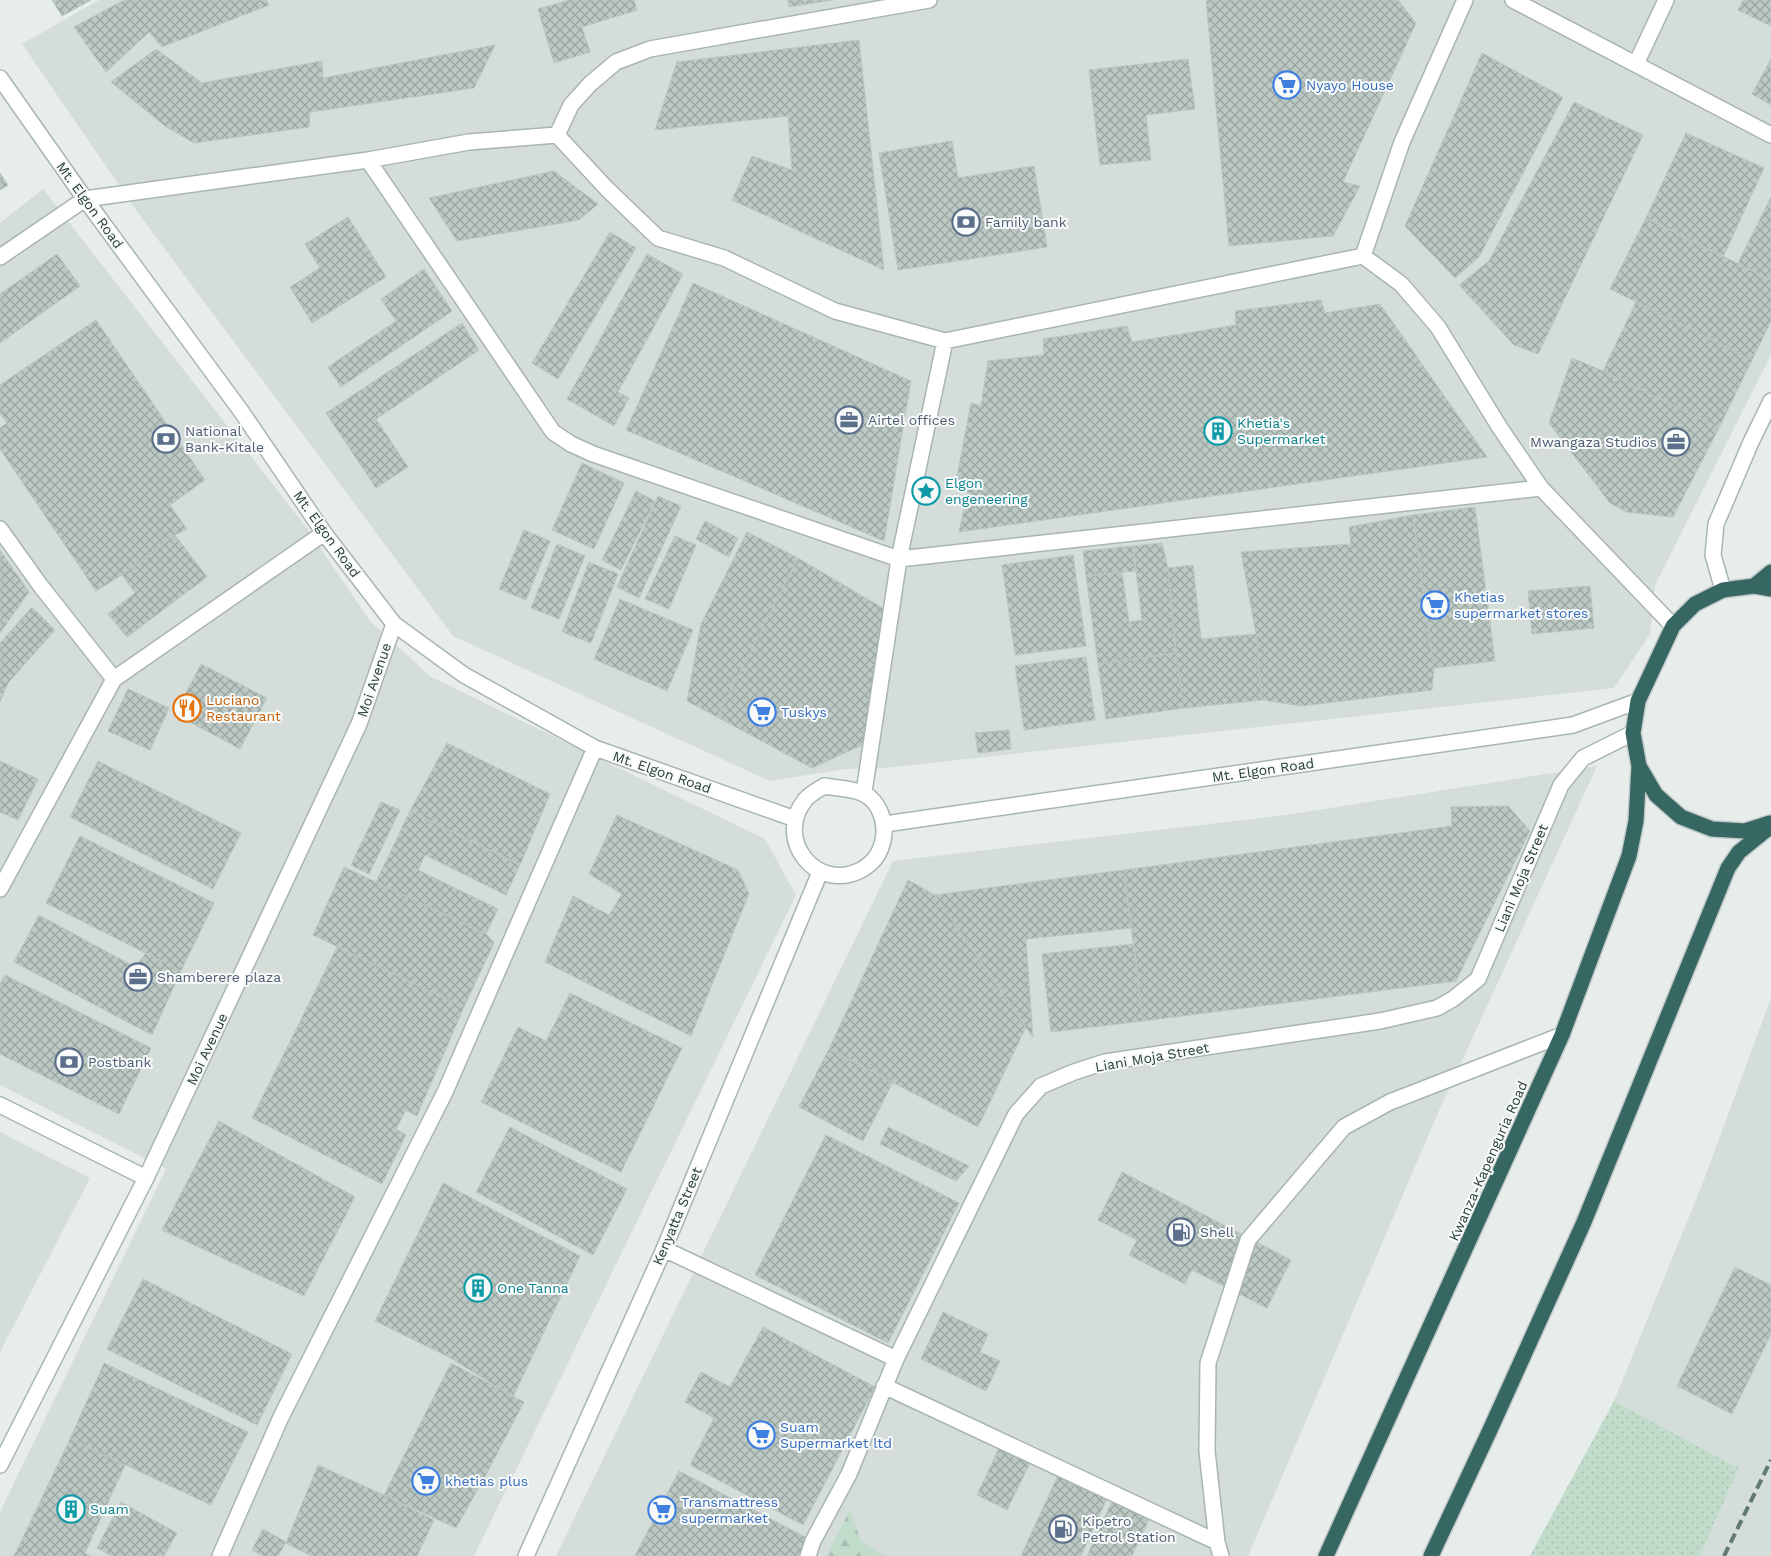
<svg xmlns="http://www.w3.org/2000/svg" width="1771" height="1556" viewBox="0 0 1771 1556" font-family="'Work Sans',sans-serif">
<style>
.built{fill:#d4ddda}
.grass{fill:url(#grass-dots)}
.forest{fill:url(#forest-firs)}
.building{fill:url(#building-cross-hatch);stroke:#b9c6c3}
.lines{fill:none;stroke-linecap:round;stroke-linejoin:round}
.minor-casing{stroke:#a9b5b2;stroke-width:18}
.highway-casing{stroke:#c3c9c8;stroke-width:18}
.minor{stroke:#fff;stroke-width:15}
.highway{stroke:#366763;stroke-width:15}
.rail{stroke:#627975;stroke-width:4;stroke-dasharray:10 5;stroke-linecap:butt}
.labels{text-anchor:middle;stroke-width:4;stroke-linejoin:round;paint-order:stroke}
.shop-label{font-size:14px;fill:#366cbe;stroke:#f7faf9;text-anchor:start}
.street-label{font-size:14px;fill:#273e3a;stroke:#f7faf9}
.service-label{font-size:14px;fill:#4e5e75;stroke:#f7faf9;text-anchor:start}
.culture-label{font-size:14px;fill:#0d838f;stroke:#f7faf9;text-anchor:start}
.food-label{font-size:14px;fill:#c56008;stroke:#f7faf9;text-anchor:start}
</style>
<defs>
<pattern id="grass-dots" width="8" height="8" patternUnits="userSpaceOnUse" patternTransform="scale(1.25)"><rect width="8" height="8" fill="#c2dccc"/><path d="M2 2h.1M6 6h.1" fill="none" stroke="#a7beb0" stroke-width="1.8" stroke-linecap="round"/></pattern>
<pattern id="forest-firs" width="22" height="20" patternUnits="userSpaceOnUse" patternTransform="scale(1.25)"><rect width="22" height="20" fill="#c2dccc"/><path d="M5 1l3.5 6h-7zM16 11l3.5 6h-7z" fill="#a7beb0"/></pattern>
<pattern id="building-cross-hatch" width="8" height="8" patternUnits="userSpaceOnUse" patternTransform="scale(1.25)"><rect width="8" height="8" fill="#bcc8c4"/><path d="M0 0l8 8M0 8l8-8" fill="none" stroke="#99a4a0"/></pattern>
</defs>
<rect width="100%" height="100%" fill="#e6edeb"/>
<path class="built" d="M99,0H1771V355L1655,585L1650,634L1614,688L885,768L845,769L770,781L453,636L141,217L22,44Z
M43,189L309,531L370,621L431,677L765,839L796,895L474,1556H0V1512L166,1169L0,1085V223Z
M1597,766L1438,1113L1248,1556H556L893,861L1286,815Z
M1771,998V1556H1700L1739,1468L1614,1401L1702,1185Z
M0,1132L90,1178L0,1352Z"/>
<path class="grass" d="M1614,1401L1739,1468L1700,1556H1530Z"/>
<path class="forest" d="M850,1510L861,1541L885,1556H826Z"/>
<path class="building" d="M52,0H91L62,16Z
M124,0H266L269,5L162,47L149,32L106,72L74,27Z
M570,0H634L637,10L582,27L590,52L554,63L538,9Z
M788,0H832L789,7Z
M1206,0H1398L1416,23L1343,182L1360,186L1333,236L1229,246Z
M1743,0H1771V26L1738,10Z
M859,40L884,270L732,200L752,156L792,170L788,116L655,130L677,62Z
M495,45L474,88L310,112L309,127L194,143L165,126L111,82L156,49L202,83L322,61L323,78Z
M1482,53L1563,97L1479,257L1455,278L1405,226Z
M1188,59L1195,109L1146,115L1151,160L1100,165L1089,70Z
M1771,59V105L1752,94Z
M1574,102L1643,135L1538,354L1514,345L1459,285L1489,261Z
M1686,133L1764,168L1723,257L1646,218Z
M952,141L958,178L1034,166L1047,247L898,270L879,153Z
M554,171L598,204L579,220L457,241L429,198Z
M0,173L8,185L0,190Z
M1771,197V280L1738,263Z
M348,217L386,277L312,323L290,287L320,268L305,244Z
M1646,218L1771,280V321L1752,360L1610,289Z
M610,232L636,248L558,379L532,363Z
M57,254L80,286L0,343V294Z
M647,254L683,274L618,392L629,398L614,426L567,399Z
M424,269L452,311L341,387L328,367L396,321L381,299Z
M693,283L911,381L884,541L626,430Z
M1321,300L1325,313L1380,304L1487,457L959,532L968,490L955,487L971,403L981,406L988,361L1044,355L1043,339L1127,326L1132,342L1236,325L1235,311Z
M1636,302L1752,360L1719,428L1603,371Z
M96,320L205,480L170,505L187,529L175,535L122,575L96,591L0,449V428L7,423L0,413V385Z
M462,323L479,350L376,419L408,467L376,488L326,413Z
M1572,358L1603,371L1719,428L1673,517L1626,512L1610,503L1549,423Z
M582,463L624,483L594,549L552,530Z
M636,491L655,501L621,570L602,560Z
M658,496L681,506L639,598L617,587Z
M1475,507L1495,661L1434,668L1413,515Z
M1413,515L1434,668L1432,690L1302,706L1262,700L1256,634L1241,552L1351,544L1349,527Z
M705,521L738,538L729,557L696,539Z
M524,530L550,541L526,600L499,589Z
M747,532L798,558L717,717L687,701L701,624Z
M175,535L207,577L127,637L108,614L135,593L122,575Z
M675,536L696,545L669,609L645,599Z
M1162,543L1168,568L1176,653L1098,664L1086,576L1122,572L1129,622L1142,620L1133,546Z
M557,544L585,556L559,619L531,608Z
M1133,546L1135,571L1086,576L1083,551Z
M0,550L29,592L0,633Z
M1073,555L1086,646L1015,655L1002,565Z
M798,558L891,613L862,745L812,768L717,717Z
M589,562L618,574L591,643L562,632Z
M1193,565L1201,639L1256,634L1262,700L1184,708L1176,653L1168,568Z
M1590,586L1594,628L1532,634L1528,591Z
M620,599L693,630L667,691L594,659Z
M32,607L55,630L8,683L0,702V643Z
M1176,653L1184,708L1106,719L1098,664Z
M1086,657L1095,720L1024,730L1015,666Z
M201,664L267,698L240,749L175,714Z
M128,689L169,708L150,750L108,731Z
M1009,730L1011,749L978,753L975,733Z
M447,743L550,794L520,865L410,811Z
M0,761L38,779L18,820L0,812Z
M98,761L241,833L213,889L70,817Z
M381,802L400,810L369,874L351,865Z
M1508,806L1530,831L1456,981L1143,1021L1124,870L1452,826L1451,807Z
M410,811L520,865L506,895L425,855L418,870L498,909L486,934L376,882Z
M617,815L738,870L749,894L691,1036L545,962L573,896L609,915L622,894L589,874Z
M80,836L214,903L181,971L46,903Z
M344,867L486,934L494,943L464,1007L313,935Z
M1124,870L1131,928L1026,939L1033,1038L935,895Z
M908,880L935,895L1026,1027L978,1127L829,1049Z
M39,915L135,967L146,953L181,971L152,1035L14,962Z
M1134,944L1143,1021L1051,1032L1042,954Z
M337,947L464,1007L417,1116L406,1110L396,1129L406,1135L382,1184L252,1118Z
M5,975L151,1048L119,1114L0,1054V984Z
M570,993L682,1048L621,1172L481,1102L518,1027L546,1041Z
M829,1049L893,1082L863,1141L799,1107Z
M219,1121L355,1197L304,1296L162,1230Z
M510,1127L627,1189L593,1255L476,1192Z
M888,1127L969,1166L956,1181L880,1144Z
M826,1135L959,1203L888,1343L755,1275Z
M1122,1172L1291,1260L1267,1308L1192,1270L1185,1284L1129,1255L1137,1240L1098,1220Z
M443,1183L580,1256L513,1397L447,1356L375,1321Z
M1735,1267L1771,1285V1334L1732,1414L1677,1386Z
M143,1279L292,1354L257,1425L107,1349Z
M943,1312L988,1334L980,1352L1000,1361L986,1391L921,1359Z
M763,1327L875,1387L803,1525L690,1465L714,1418L685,1402L701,1372L730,1387Z
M104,1363L248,1432L211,1505L70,1439Z
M451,1363L524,1402L488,1471L456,1528L384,1495Z
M70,1439L125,1465L85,1553L90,1556H14Z
M1000,1446L1031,1461L1007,1510L977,1495Z
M318,1465L384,1495L434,1520L417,1556H311L286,1543Z
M679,1471L813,1541L806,1556H635Z
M1059,1473L1108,1496L1081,1556H1021Z
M1113,1499L1150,1517L1132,1556H1087Z
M121,1502L177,1533L164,1556H112L97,1548Z
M263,1529L286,1542L278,1556H263L252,1550Z"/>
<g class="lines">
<g class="minor-casing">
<path id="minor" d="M1513,0L1771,135
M1636,64L1666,0
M0,78L85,199L241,411L324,533L394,624L464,675L595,748L795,819
M557,135L607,189L658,238L724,258L835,311L945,341L1363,256L1401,284L1438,327L1500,428L1541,488L1673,626
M557,135L571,105L590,84L616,62L650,49L929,0
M368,160L553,432L571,444L593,454L899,559L1541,488
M1363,256L1402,142L1465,0
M0,257L85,199L368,160L469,142L557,135
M0,529L40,585L114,679
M1723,590L1713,555L1716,524L1751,442L1771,401
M824,786C848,790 871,787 881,814C886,828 885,841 878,854C874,861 868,866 861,870C816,893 774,839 805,800C810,794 818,790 824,786Z
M864,792L899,559L945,341
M885,824L1539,730L1573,725L1638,701
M0,889L114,679L324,533
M0,1105L146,1178
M664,1249L896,1359
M884,1386L1217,1542
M0,1465L146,1178L359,724L394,624
M220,1556L281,1417L445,1092L595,748
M526,1556L664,1249L820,872
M808,1556L813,1541L849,1474L896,1359L1016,1114L1041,1086L1074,1072L1105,1062L1380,1021L1437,1008L1453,999L1478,979L1561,785L1583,758L1633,733
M1221,1556L1217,1542L1207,1451L1208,1363L1248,1240L1344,1127L1390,1102L1562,1035"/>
</g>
<g class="highway-casing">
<path id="highway" d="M1754,586L1771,572
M1770,823L1745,831L1712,829L1681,817L1656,795L1639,766L1633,733L1638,701L1673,626L1695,604L1723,590L1754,586L1771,589
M1326,1556L1562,1035L1629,856L1636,821L1639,766
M1431,1556L1490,1430L1584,1222L1728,868L1739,852L1771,826"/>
</g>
<use href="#minor" class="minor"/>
<use href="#highway" class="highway"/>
<path class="rail" d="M1724,1556L1771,1460"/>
</g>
<defs>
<g id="supermarket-ring" transform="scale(1.4375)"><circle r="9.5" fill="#f7faf9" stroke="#3f7fe0" stroke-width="1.5"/><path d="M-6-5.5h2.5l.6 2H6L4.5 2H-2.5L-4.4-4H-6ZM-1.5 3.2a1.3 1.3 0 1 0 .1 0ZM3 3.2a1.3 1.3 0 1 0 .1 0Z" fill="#3f7fe0"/></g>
<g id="bank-ring" transform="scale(1.4375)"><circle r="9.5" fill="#f7faf9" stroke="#5c6f8a" stroke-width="1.5"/><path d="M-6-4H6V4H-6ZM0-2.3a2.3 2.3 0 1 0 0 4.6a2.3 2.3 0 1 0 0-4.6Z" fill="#5c6f8a"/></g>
<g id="office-ring" transform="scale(1.4375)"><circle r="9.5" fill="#f7faf9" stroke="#5c6f8a" stroke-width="1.5"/><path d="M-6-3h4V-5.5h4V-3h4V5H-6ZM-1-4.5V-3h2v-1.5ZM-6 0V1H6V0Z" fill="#5c6f8a"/></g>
<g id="building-ring" transform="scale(1.4375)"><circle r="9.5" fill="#f7faf9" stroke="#0f9aa8" stroke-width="1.5"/><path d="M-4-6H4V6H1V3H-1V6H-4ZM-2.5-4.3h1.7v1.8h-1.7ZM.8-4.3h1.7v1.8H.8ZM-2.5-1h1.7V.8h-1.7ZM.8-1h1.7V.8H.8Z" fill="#0f9aa8"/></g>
<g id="sight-ring" transform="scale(1.4375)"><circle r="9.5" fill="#f7faf9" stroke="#0f9aa8" stroke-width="1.5"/><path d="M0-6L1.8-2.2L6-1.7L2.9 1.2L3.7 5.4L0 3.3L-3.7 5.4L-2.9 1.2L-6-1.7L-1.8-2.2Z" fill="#0f9aa8"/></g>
<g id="restaurant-ring" transform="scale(1.4375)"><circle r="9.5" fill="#f7faf9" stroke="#e8710a" stroke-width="1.5"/><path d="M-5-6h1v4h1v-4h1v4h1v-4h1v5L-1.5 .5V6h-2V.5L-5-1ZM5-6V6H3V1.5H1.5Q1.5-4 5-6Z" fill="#e8710a"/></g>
<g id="fuel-ring" transform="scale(1.4375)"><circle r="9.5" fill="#f7faf9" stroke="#5c6f8a" stroke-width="1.5"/><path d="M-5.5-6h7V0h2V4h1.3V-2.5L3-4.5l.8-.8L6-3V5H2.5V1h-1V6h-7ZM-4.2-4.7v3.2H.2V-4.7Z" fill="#5c6f8a"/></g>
</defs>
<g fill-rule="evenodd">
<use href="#supermarket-ring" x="1287" y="85"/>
<use href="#bank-ring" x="966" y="222"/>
<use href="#office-ring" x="849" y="420"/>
<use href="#building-ring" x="1218" y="431"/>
<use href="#bank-ring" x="166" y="439"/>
<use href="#office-ring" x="1676" y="442"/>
<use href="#sight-ring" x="926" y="491"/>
<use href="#supermarket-ring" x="1435" y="605"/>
<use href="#restaurant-ring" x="187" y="708"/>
<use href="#supermarket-ring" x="762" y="712"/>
<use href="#office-ring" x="138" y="977"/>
<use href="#bank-ring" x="69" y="1062"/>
<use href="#fuel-ring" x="1181" y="1232"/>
<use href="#building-ring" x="478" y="1288"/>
<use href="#supermarket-ring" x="761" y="1435"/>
<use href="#supermarket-ring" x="426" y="1481"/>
<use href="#building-ring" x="71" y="1509"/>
<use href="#supermarket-ring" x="662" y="1510"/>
<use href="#fuel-ring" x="1063" y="1529"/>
</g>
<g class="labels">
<g class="shop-label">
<text x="1306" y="90">Nyayo House</text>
<text x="1454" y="602">Khetias<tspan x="1454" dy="16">supermarket stores</tspan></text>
<text x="781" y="717">Tuskys</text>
<text x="780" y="1432">Suam<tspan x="780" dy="16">Supermarket ltd</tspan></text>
<text x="445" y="1486">khetias plus</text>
<text x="681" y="1507">Transmattress<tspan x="681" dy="16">supermarket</tspan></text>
</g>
<g class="street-label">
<text transform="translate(90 205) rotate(54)" y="5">Mt. Elgon Road</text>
<text transform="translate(327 534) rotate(54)" y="5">Mt. Elgon Road</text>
<text transform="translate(374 680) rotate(-71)" y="5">Moi Avenue</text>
<text transform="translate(1263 770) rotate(-8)" y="5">Mt. Elgon Road</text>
<text transform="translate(662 772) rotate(19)" y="5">Mt. Elgon Road</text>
<text transform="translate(1521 878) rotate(-67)" y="5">Liani Moja Street</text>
<text transform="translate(207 1049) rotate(-65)" y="5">Moi Avenue</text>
<text transform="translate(1152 1057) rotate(-10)" y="5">Liani Moja Street</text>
<text transform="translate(1488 1161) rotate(-66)" y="5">Kwanza-Kapenguria Road</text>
<text transform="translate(677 1216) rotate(-67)" y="5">Kenyatta Street</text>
</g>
<g class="service-label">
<text x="985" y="227">Family bank</text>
<text x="868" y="425">Airtel offices</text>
<text x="185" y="436">National<tspan x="185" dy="16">Bank-Kitale</tspan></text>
<text x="1657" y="447" text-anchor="end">Mwangaza Studios</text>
<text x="157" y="982">Shamberere plaza</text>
<text x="88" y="1067">Postbank</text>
<text x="1200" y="1237">Shell</text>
<text x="1082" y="1526">Kipetro<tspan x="1082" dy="16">Petrol Station</tspan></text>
</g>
<g class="culture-label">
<text x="1237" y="428">Khetia's<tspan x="1237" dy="16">Supermarket</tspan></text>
<text x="945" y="488">Elgon<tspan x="945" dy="16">engeneering</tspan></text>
<text x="497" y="1293">One Tanna</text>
<text x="90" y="1514">Suam</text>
</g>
<g class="food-label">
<text x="206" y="705">Luciano<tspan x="206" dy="16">Restaurant</tspan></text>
</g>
</g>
</svg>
